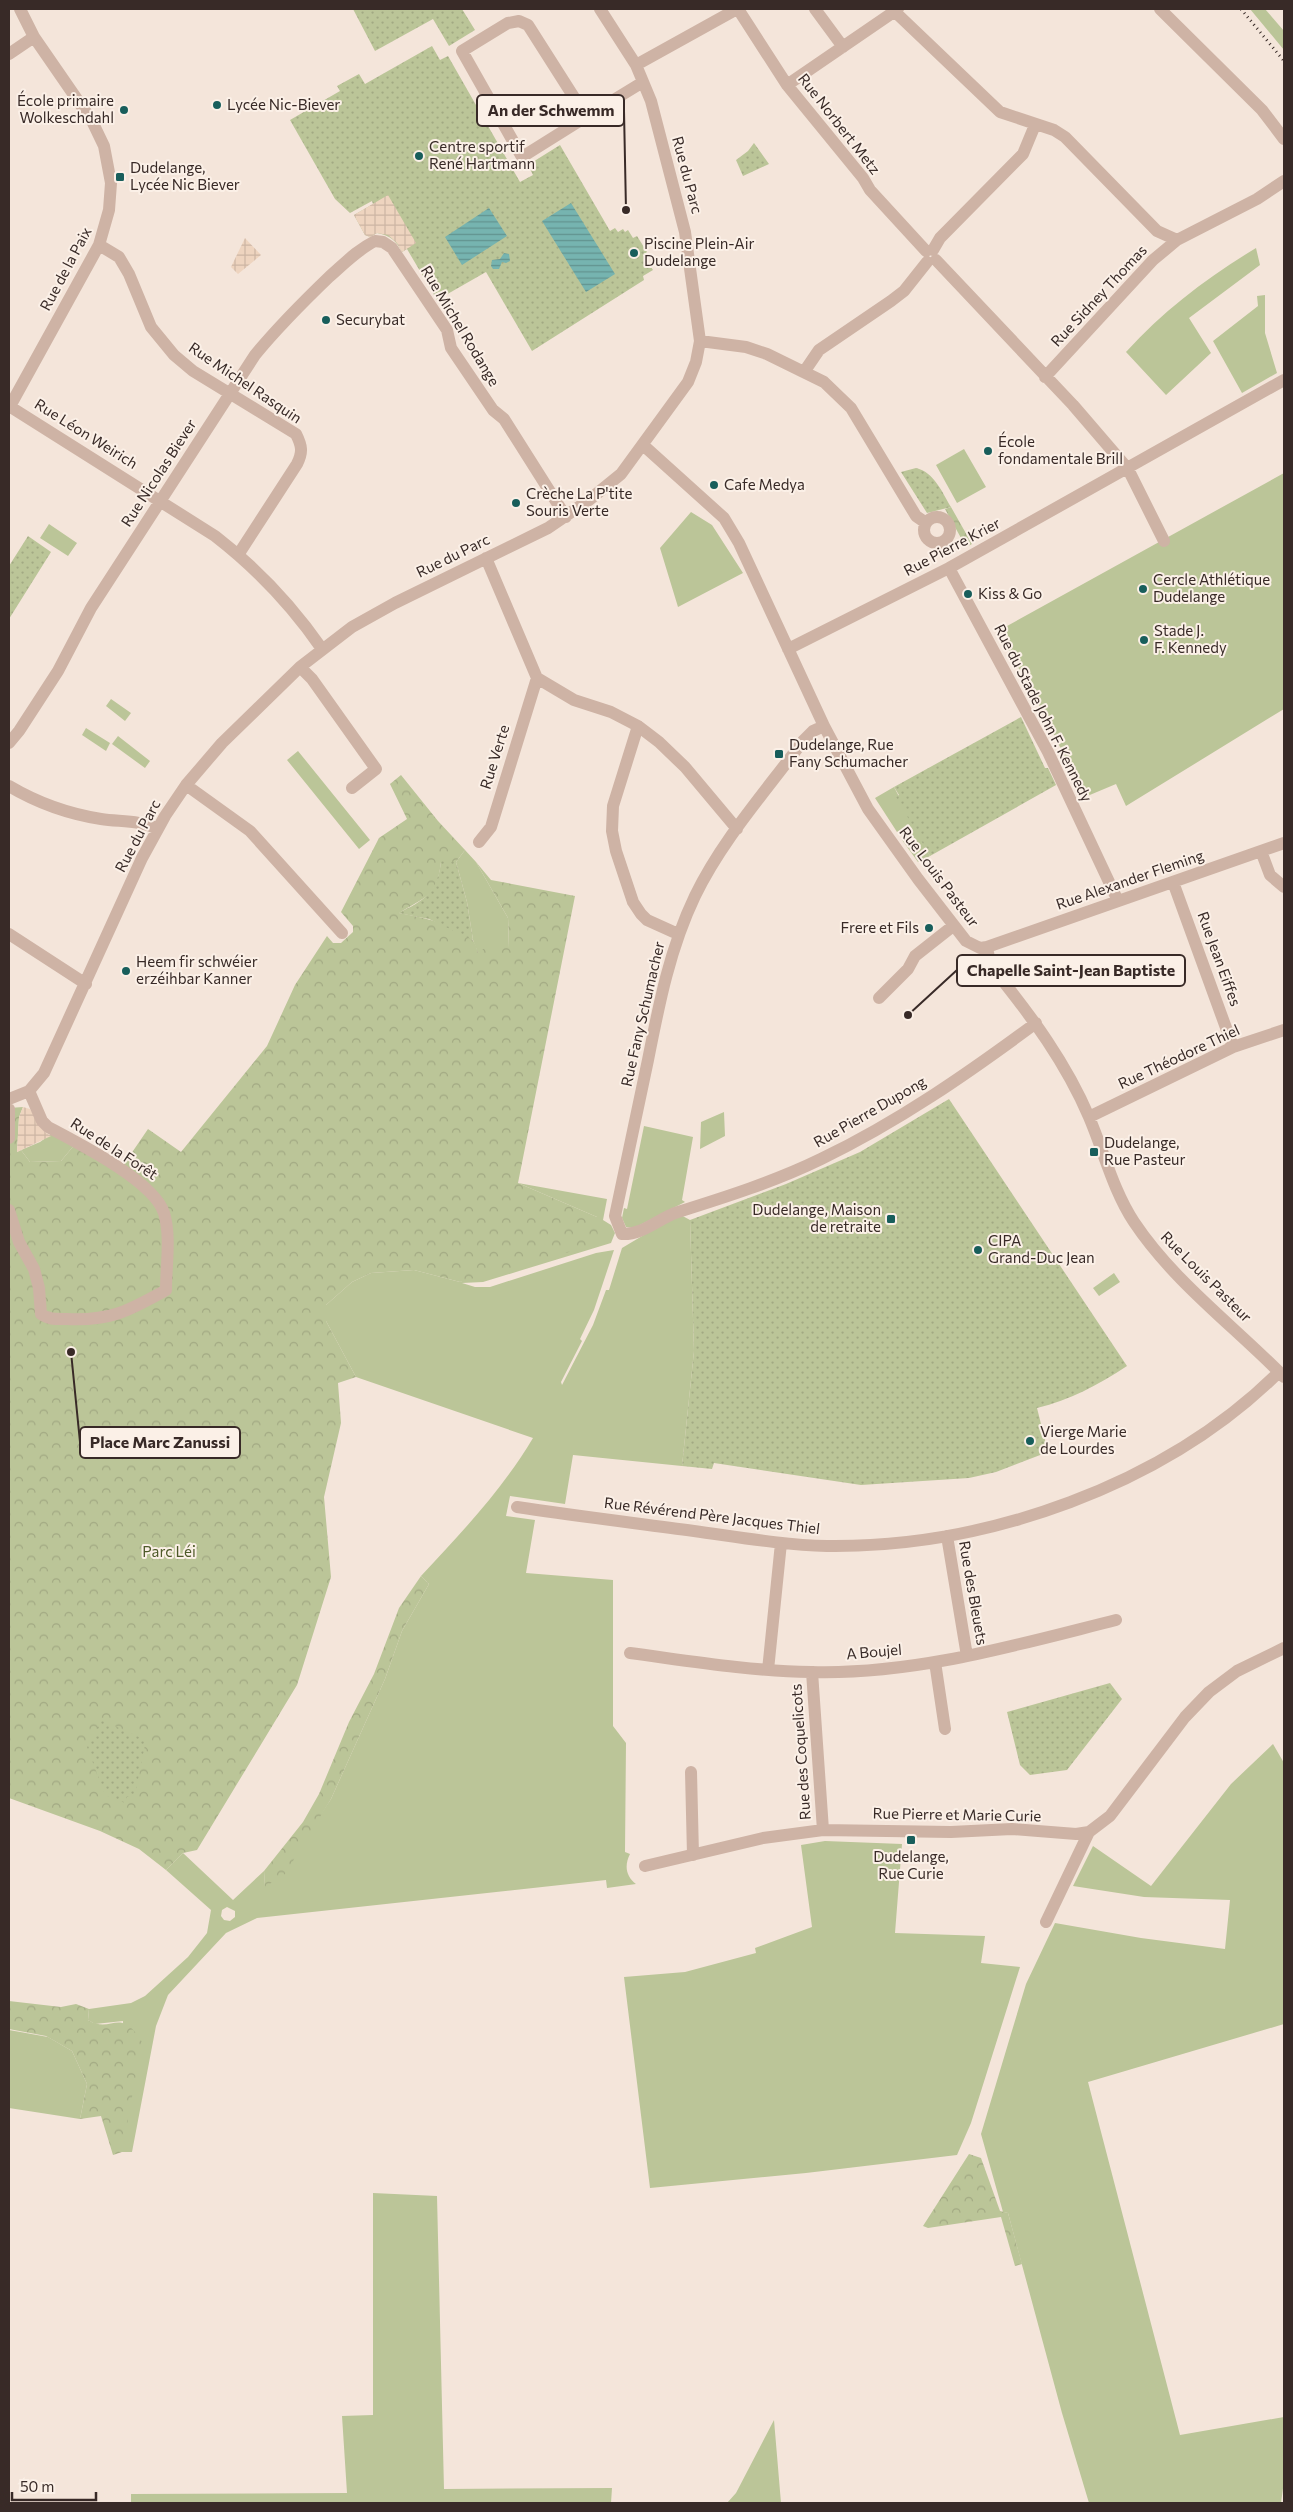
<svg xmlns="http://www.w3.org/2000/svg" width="1293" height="2512" viewBox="0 0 1293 2512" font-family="Commissioner,sans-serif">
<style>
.green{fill:#bbc598;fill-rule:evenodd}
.forest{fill:url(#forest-crowns)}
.park{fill:url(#park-dots)}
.plaza{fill:url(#plaza-grid)}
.water{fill:url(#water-rules)}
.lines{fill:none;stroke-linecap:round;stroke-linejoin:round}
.street{stroke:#ceb3a5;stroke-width:12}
.rail{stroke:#382a27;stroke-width:3;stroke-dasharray:1 4;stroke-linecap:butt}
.poi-dot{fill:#185e5b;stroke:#fbf0e7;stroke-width:2}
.labels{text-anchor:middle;stroke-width:4;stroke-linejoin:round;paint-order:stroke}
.poi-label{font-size:15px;fill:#382a27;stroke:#fbf0e7;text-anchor:start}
.street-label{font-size:15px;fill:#382a27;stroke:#fbf0e7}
.park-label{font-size:15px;fill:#4d5928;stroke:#fbf0e7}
.leader{fill:none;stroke:#382a27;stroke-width:2}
.callout-dot{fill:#382a27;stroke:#fbf0e7;stroke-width:2}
.callout{fill:#fbf0e7;stroke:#382a27;stroke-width:2}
.callout-label{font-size:16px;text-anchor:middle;font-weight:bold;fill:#382a27}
</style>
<defs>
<pattern id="forest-crowns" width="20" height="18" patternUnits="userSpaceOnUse" patternTransform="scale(1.25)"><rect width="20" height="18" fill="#bbc598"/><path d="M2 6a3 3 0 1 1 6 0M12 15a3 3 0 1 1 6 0" fill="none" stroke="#a2a983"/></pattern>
<pattern id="park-dots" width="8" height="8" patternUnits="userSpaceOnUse" patternTransform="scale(1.25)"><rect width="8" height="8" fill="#bbc598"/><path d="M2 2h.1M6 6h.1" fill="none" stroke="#a2a983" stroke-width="1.8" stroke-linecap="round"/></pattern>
<pattern id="plaza-grid" width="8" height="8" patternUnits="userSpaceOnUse" patternTransform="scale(1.25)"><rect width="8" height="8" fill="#eed4bf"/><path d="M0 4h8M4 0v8" fill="none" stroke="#cdb6a4"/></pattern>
<pattern id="water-rules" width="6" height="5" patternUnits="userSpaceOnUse" patternTransform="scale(1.25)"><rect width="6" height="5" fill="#76b4b0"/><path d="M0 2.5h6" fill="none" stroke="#62938f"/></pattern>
</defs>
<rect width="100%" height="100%" fill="#f4e5da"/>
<path class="green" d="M1250,9H1265L1284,31V50Z
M1256,248L1260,265L1189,318L1211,353L1166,395L1126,352C1164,310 1208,277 1256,248Z
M1265,295V333L1277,373L1242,393L1213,341L1258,306L1257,296Z
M964,449L986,487L957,503L936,465Z
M1284,473V709L1126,806L1116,784L1085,797L1040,707L998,631Z
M691,512L712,525L743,573L678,607L660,548Z
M49,524L77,543L68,556L40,538Z
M111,699L131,713L125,721L106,706Z
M86,728L110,743L106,751L82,735Z
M118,736L150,761L145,768L112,744Z
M298,751L370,840L359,849L287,760Z
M894,787L930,856L918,862L902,840L906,837L901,830L897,832L875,798Z
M465,850L476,862L508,918L509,948L478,953L473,940L467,902L456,862Z
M724,1112L725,1136L700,1149L701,1122Z
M644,1126L693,1137L682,1200L685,1202L634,1228L626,1227L622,1218L624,1208L627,1209Z
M55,1131L76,1143L61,1161L30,1162L21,1150L40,1142Z
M518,1183L607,1199L603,1220L611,1225L615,1233L611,1243L483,1282L462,1283L475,1287H490L596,1253L614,1250L594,1310L580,1339L582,1341L561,1382L562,1385L593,1325L606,1290H609L622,1248L679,1214L690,1220L694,1351L682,1466L573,1455L565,1504L510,1496L506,1516L535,1520L526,1573L613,1580V1726L626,1743L625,1852L630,1854C624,1866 626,1876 636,1884L607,1888L606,1880L257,1918L226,1933L168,1995L156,2026L132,2152H122L123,2021L95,2024L88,2020L89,2009L131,2003L145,1996L188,1957L207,1933L211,1910L166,1870L183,1853L233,1900L264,1871L265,1886L311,1829L331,1799L385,1679L402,1631L429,1584L421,1576C462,1532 502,1490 533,1438L356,1377L326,1321V1305L352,1282L371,1273L414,1270L460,1282L597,1217ZM227,1907L235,1911V1917L230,1921L224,1920L221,1916L222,1910Z
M1114,1273L1120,1282L1099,1296L1093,1288Z
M1273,1744L1284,1763V2024L1088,2082L1180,2435L1284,2417V2481L1281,2503H1089L1062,2413L1008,2213L1003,2212L981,2134L1026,1984L1055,1923L1141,1938L1225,1949L1230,1900L1144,1897L1073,1886L1093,1846L1151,1886L1231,1784Z
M825,1841L902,1844L895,1933L985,1936L981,1963L1020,1967L971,2123L957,2155L806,2173L650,2188L624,1977L685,1972L756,1953L755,1948L812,1927L801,1845Z
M9,2030L48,2037L72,2051L87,2084L80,2119L9,2108Z
M373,2193L437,2196L444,2489L612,2488L611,2503H131V2494L347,2493L342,2416L373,2415Z
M774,2420L781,2503H727L736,2493Z"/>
<path class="forest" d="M951,507L972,544L966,547L945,509Z
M401,775L438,821L465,850L456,862H441C437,898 424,897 399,913C417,916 463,926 474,942C476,945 477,950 478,953L493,942L509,947L508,918L476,862L491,880L575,896L518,1183L597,1217L598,1244L460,1282L414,1270L371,1273L352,1282L326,1305V1321L356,1377L338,1383L341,1423L324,1497L331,1577L297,1685L197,1850L183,1853L166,1870L139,1849L100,1831L9,1798V1108L23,1107L19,1117L17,1152L21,1150L30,1162L61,1161L76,1143L120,1170L148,1129L181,1152L267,1046L295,985L327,936L333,943H341L353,932V926L341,912L379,838L407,819L390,784Z
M421,1576L429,1584L402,1631L385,1679L331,1799L285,1874L265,1887L264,1871L303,1822L319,1794L349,1722L374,1674L399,1608Z
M9,2001L61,2007L76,2004L89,2009L88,2020C112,2035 119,2005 142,2042L122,2152L113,2155L101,2116L80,2119L87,2084L72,2051L46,2036L9,2029Z
M969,2154L981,2158L1000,2211L1008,2213L1022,2264L1015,2266L1001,2217L928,2228L923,2226Z"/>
<path class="park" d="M353,9H462L475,30L449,46L433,19L375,51Z
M432,46L440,60L448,56L520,182L533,175L528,165L560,145L610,231L615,228L618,232L623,229L625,232L628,230L633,238L637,236L647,252L643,255L653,270L643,276L644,280L532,351L486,272L437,300L407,249L402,252C396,240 389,235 377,233L370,237L365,235L354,215L373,204L372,201L350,213L335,199L290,120L340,91L337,86L359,74L365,84Z
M754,143L769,164L743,176L736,160L748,151Z
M916,468C934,472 942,492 951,507L927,513L901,472Z
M28,536L51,552L9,619V566Z
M1021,717L1045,768H1048L1056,785L930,856L896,797L899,795L894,787Z
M441,861L456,862L467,902L473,940L429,919L398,913C424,901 438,892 441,861Z
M949,1099L1127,1366C1098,1385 1070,1400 1037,1408L1048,1452L996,1472L969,1478L861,1485L714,1463L712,1469L682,1466L694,1351L690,1220L786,1184L860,1152Z
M1110,1683L1122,1699L1067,1770L1030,1775L1020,1765L1007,1712Z
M101,1720L146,1740L135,1795L127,1797L125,1803L105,1795L87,1747Z"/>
<path class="plaza" d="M388,195L416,243L402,252L397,243L388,235L377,233L370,237L365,235L354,215Z
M245,238L261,255L238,274L231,267Z
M23,1107L30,1109L45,1132L51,1136L17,1152L19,1117Z"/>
<path class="water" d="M571,203L615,274L586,292L542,221Z
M489,208L507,236L462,265L445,237Z
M504,253L509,254L510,261L506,263L502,262L499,269H493L491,266L492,260L500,259Z"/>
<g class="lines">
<path class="street" d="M738,9L787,85L863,178L870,190L926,251
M815,9L843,47
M892,9L1000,112L1054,130L1065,137L1157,231L1177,240
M1160,9L1262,110L1284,139
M519,21L528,25L584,113L589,115L522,157L462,51L508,23Z
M9,54L34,37
M636,65L737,9
M787,85L898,9
M589,115L643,82
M99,245L119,257L129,274L151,327L174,355L193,371L296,434C302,446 303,452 297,464L238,555
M933,250L940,238L1023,154L1035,125
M936,260L1073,405L1128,469L1164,541
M700,341L746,347L767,354L824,382L851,408L916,516L926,523
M804,372L819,350L891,301L904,291L927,262
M1045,377L1153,260L1177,240L1257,199L1284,181
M9,406L215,536C255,567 293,607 322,649
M9,408L99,245L109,210L111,183L104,146L92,121L34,37L20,9
M643,445L724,518L739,543L824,726L868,809L918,879L966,941L980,948L987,947L1284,843
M924 530a13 13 0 1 1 26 0a13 13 0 1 1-26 0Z
M486,558L537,678L574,700L611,712L638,726L659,742L685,767L737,829
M949,568L1048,752L1118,901
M788,649L949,568L1284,380
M300,667L312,679L376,769L352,788
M638,726L613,806L612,831L616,851L633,902L641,914L647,920L678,934
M824,726L813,731L803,741C766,791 722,840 695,896C670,948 659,1004 648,1060C637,1112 626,1164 615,1216L622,1234C643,1235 659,1218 678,1212C726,1197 776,1181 821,1159C898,1122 967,1074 1036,1023
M9,743L19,731L58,671L91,608L255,355C278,327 303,302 329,277C344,264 357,250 375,241L383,242L392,248L447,330L451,348L493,410L504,419L566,517
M186,785L250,831L342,933
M9,786C36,802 69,814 101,819C121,822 139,820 158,829
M479,842L491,827L537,678
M1261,851L1270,875L1284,887
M1173,882L1233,1047
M9,934L86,984
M987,947L990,963L995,971C1032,1017 1066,1063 1089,1117C1104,1152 1113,1190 1134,1222C1174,1282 1234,1326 1284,1377
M879,998L908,969L915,956L953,926
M9,1099L29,1091L44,1073L142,858L165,816L186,785L222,743L300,667L352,627L395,603L548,528L589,500L621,474L688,382L696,362L700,341L685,232L651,101L636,65L600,9
M9,1109V1138
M1089,1117L1233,1047L1284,1030
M9,1210L19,1242L34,1269L39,1288L41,1314C49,1320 57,1319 67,1319C111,1321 128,1311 166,1290C166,1266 171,1236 164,1213C154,1181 78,1143 48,1127L42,1121L29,1091
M517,1507C576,1516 635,1523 694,1531C738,1537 783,1545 827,1546C987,1548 1165,1485 1279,1372
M947,1536L967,1656
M630,1653C690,1661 750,1671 811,1672C914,1675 1016,1645 1116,1620
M935,1662L945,1729
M768,1670L781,1543
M812,1672L823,1830
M691,1772L693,1855
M645,1866L763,1838L823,1830L951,1832L1012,1829L1076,1834L1089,1832L1110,1816L1185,1717L1209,1692L1237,1671L1284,1648
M1046,1922L1089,1832"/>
<path class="rail" d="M1241,9L1284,61"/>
</g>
<g class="poi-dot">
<circle cx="217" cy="105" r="5"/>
<circle cx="124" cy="110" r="5"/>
<circle cx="419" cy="156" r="5"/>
<rect x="115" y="172" width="10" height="10" rx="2.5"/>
<circle cx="634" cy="253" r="5"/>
<circle cx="326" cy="320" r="5"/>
<circle cx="988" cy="451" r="5"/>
<circle cx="714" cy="485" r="5"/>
<circle cx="516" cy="503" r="5"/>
<circle cx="1143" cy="589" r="5"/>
<circle cx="968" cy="594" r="5"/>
<circle cx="1144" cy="640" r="5"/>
<rect x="774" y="749" width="10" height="10" rx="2.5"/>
<circle cx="929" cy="928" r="5"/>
<circle cx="126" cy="971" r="5"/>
<rect x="1089" y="1147" width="10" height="10" rx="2.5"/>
<rect x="886" y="1214" width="10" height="10" rx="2.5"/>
<circle cx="978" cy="1250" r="5"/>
<circle cx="1030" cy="1441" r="5"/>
<rect x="906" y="1835" width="10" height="10" rx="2.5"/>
</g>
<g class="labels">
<g class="poi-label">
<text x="114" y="106" text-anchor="end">École primaire<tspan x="114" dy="17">Wolkeschdahl</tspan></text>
<text x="227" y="110">Lycée Nic-Biever</text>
<text x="429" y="152">Centre sportif<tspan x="429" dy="17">René Hartmann</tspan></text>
<text x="130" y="173">Dudelange,<tspan x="130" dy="17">Lycée Nic Biever</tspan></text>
<text x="644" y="249">Piscine Plein-Air<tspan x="644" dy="17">Dudelange</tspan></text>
<text x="336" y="325">Securybat</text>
<text x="998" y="447">École<tspan x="998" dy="17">fondamentale Brill</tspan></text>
<text x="724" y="490">Cafe Medya</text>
<text x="526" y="499">Crèche La P'tite<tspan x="526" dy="17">Souris Verte</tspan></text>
<text x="1153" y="585">Cercle Athlétique<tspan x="1153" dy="17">Dudelange</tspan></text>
<text x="978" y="599">Kiss &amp; Go</text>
<text x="1154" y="636">Stade J.<tspan x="1154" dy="17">F. Kennedy</tspan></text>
<text x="789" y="750">Dudelange, Rue<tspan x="789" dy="17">Fany Schumacher</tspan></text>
<text x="919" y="933" text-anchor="end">Frere et Fils</text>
<text x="136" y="967">Heem fir schwéier<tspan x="136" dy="17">erzéihbar Kanner</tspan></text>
<text x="1104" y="1148">Dudelange,<tspan x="1104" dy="17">Rue Pasteur</tspan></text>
<text x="881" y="1215" text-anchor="end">Dudelange, Maison<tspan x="881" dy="17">de retraite</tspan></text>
<text x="988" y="1246">CIPA<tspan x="988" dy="17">Grand-Duc Jean</tspan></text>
<text x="1040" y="1437">Vierge Marie<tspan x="1040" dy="17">de Lourdes</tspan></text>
<text x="911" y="1862" text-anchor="middle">Dudelange,<tspan x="911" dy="17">Rue Curie</tspan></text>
</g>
<g class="street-label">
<text transform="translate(839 124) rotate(52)" y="5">Rue Norbert Metz</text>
<text transform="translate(687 175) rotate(75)" y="5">Rue du Parc</text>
<text transform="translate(66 269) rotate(-62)" y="5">Rue de la Paix</text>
<text transform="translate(1099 296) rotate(-47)" y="5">Rue Sidney Thomas</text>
<text transform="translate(460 326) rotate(59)" y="5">Rue Michel Rodange</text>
<text transform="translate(245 383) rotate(34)" y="5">Rue Michel Rasquin</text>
<text transform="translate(86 434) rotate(32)" y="5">Rue Léon Weirich</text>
<text transform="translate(159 473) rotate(-57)" y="5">Rue Nicolas Biever</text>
<text transform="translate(952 547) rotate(-28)" y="5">Rue Pierre Krier</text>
<text transform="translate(453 556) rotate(-26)" y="5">Rue du Parc</text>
<text transform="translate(1043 713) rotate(63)" y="5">Rue du Stade John F. Kennedy</text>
<text transform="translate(495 757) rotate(-73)" y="5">Rue Verte</text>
<text transform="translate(138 836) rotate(-62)" y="5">Rue du Parc</text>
<text transform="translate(939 877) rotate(53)" y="5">Rue Louis Pasteur</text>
<text transform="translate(1130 880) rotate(-19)" y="5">Rue Alexander Fleming</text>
<text transform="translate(1219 959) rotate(70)" y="5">Rue Jean Eiffes</text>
<text transform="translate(643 1014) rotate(-77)" y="5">Rue Fany Schumacher</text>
<text transform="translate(1179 1057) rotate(-25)" y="5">Rue Théodore Thiel</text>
<text transform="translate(870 1112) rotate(-30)" y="5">Rue Pierre Dupong</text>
<text transform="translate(114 1149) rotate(33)" y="5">Rue de la Forêt</text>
<text transform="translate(1206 1277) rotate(45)" y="5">Rue Louis Pasteur</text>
<text transform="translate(712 1516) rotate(7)" y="5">Rue Révérend Père Jacques Thiel</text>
<text transform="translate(973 1593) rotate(80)" y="5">Rue des Bleuets</text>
<text transform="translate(874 1652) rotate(-5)" y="5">A Boujel</text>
<text transform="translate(801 1752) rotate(-94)" y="5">Rue des Coquelicots</text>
<text transform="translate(957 1815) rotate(1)" y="5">Rue Pierre et Marie Curie</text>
</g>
<g class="park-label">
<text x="169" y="1557">Parc Léi</text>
</g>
</g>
<path class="leader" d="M626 210L624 111M908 1015L957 970M71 1352L80 1442"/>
<g class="callout-dot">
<circle cx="626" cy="210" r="5"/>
<circle cx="908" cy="1015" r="5"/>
<circle cx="71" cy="1352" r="5"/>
</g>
<g class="callout">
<rect x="477" y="95" width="147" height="31" rx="5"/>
<rect x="957" y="955" width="228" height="31" rx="5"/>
<rect x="80" y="1427" width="160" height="31" rx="5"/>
</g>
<g class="callout-label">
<text x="551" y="116">An der Schwemm</text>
<text x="1071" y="976">Chapelle Saint-Jean Baptiste</text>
<text x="160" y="1448">Place Marc Zanussi</text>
</g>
<rect width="1293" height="2512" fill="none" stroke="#382a27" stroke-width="20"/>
<path d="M12 2492v8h84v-8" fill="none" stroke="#382a27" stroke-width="2.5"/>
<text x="20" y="2492" font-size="15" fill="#382a27" stroke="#fbf0e7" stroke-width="4" paint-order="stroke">50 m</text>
</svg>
